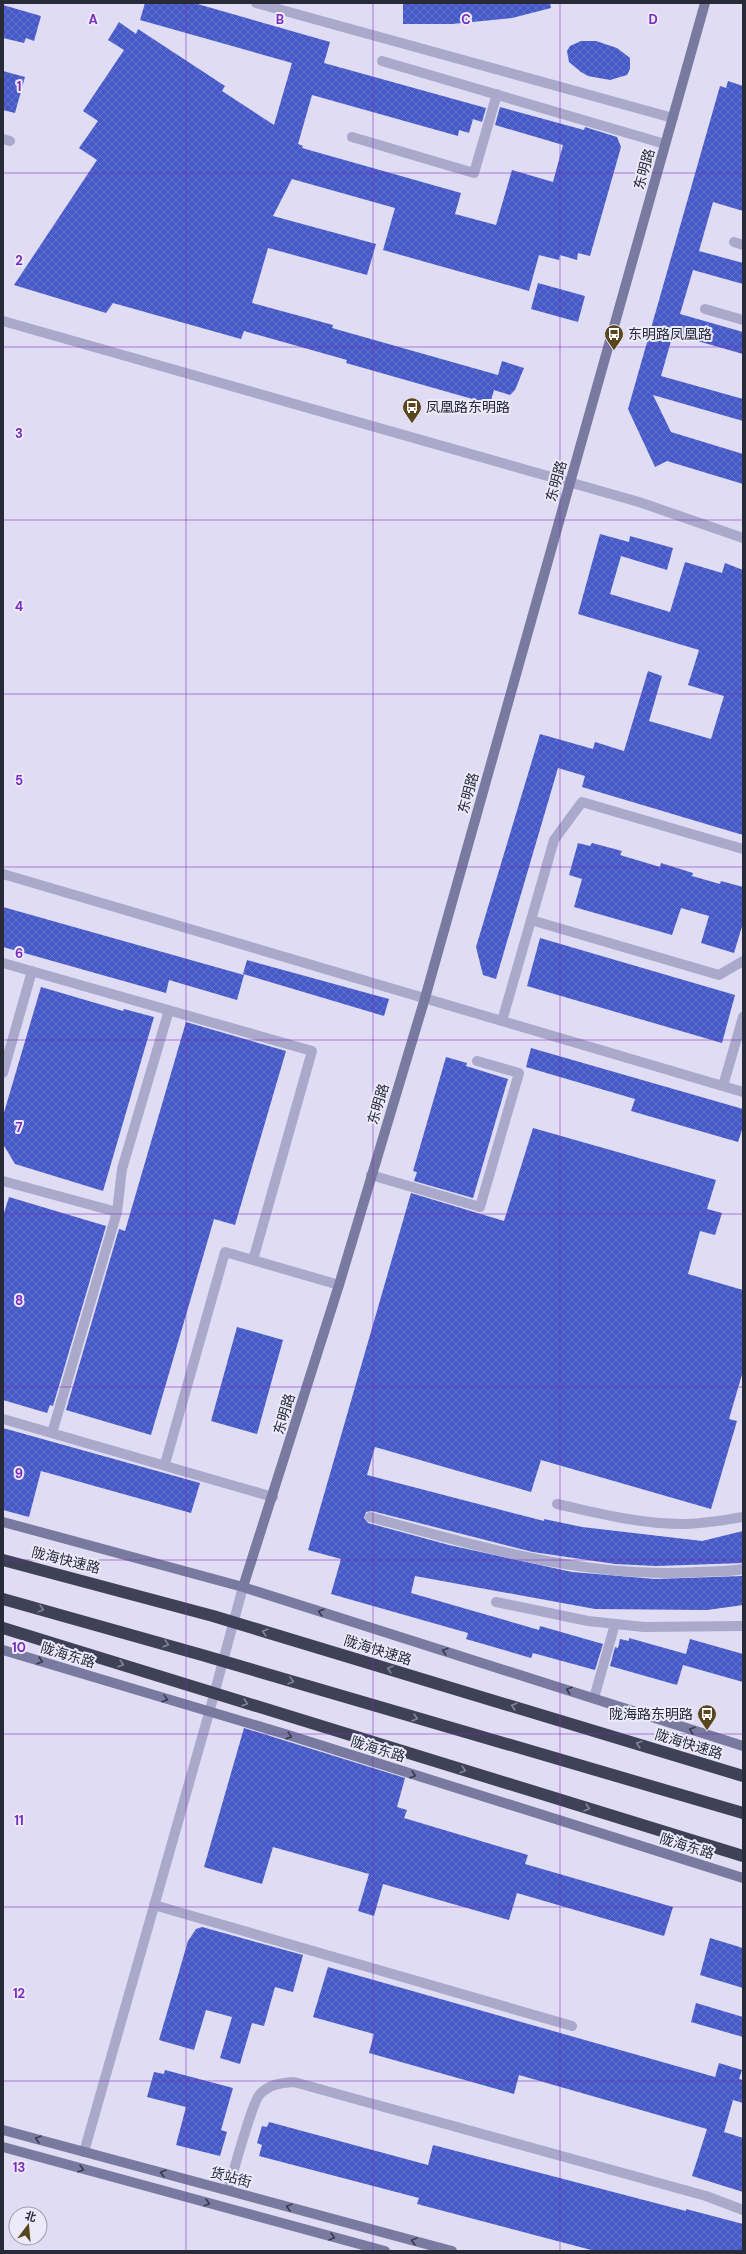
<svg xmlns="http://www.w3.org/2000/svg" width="746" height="2254" viewBox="0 0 746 2254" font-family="'DM Sans','Noto Sans SC',sans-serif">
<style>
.building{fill:url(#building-cross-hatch)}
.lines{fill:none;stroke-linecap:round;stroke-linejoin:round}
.lane{stroke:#aaa8cb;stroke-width:10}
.street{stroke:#aaa8cb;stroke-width:10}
.secondary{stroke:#797a9f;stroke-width:10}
.highway-bridge{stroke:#3f4159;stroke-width:12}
.oneway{stroke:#848499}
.oneway2{stroke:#383a4d}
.grid{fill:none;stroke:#7b2cbf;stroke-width:1;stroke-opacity:0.55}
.labels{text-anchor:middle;stroke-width:4;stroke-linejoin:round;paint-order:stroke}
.street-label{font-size:14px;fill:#282a38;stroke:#ebe9fa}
.poi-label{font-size:14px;fill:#282a38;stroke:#ebe9fa;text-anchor:start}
.grid-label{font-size:13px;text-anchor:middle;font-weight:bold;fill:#7b2cbf;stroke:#ebe9fa;stroke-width:4;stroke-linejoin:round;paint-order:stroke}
</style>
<defs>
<pattern id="building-cross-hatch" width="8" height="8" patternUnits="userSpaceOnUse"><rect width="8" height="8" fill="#4559c8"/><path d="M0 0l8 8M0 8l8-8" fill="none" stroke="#6372c7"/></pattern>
</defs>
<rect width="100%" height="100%" fill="#dfdcf3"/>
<path class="building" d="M145,3H194L330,42L324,63L486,108L482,122L473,119L469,133L459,130L458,136L312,95L298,144L303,146L302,148L461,193L455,214L496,225L512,170L553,182L563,145L495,125L500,107L584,130L585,127L617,137L621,147L590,256L578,253L577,260L560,255L559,260L539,255L529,291L383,250L395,208L292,179L273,216L376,244L367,275L268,248L252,303L333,325L332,328L498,375L502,361L524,368L515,390L510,395L494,390L490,404L346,363L347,360L244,331L241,339L113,303L106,313L14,285L97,160L79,148L98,121L83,111L124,50L108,40L119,22L136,34L138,29L225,86L222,91L274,125L292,63L140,20Z
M403,3H550L551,8L512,18L452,24H403Z
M3,5L41,16L34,41L26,38L24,43L3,38Z
M581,41H596L617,48L630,58V69L627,75L610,80L588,76L581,72L569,62L567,51L570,46Z
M3,71L25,77L15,113L3,110Z
M728,81L743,86V211L713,202L699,251L743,263V284L693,270L680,314L743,332V354L673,334L661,376L743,399V421L653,395L671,432L743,454V484L667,461L655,467L628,409L720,86L726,88Z
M538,283L585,296L578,322L531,309Z
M600,534L629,542L630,536L673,548L667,570L621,556L610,594L670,612L685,562L722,573L725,563L743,570V835L582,787L585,776L558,768L496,979L483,975L476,947L540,734L593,749L595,742L624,751L648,671L662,676L649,721L711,739L724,696L688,685L699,650L578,614Z
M578,843L590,846L592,843L622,851L620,855L660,867L661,863L693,873L692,876L720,884L721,881L743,887V923L734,953L701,943L709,916L681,908L672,935L574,907L582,879L569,875Z
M3,907L244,975L237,1000L169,980L166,993L3,947Z
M540,938L735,995L722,1043L527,986Z
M247,960L389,999L384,1016L243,974Z
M41,987L123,1011L124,1009L154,1017L103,1191L15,1164L3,1144V1116Z
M186,1022L286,1051L235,1225L214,1219L151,1435L66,1410L119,1229L125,1231Z
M531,1048L743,1109V1127L738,1142L631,1111L635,1099L526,1067Z
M446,1057L467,1063L466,1066L508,1079L473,1198L414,1181L417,1172L413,1171Z
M533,1128L716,1180L707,1209L722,1213L715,1235L700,1231L688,1274L743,1290V1371L729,1419L737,1421L711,1509L541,1460L531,1492L375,1447L367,1475L544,1521V1519L582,1527L702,1541L743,1531V1563L656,1566L615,1564L533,1552L372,1511L366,1512L364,1518L368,1523L449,1545L572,1572L655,1579L743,1576V1605L707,1610L595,1609L415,1576L411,1593L539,1630L540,1626L603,1644L595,1670L533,1653L531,1658L466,1639L468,1633L331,1594L341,1559L308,1550L411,1193L504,1221Z
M9,1197L106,1226L53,1406L50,1405L47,1413L3,1400V1216Z
M237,1327L283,1340L257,1434L211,1421Z
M3,1428L200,1483L191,1513L41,1471L29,1517L3,1510Z
M629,1638L686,1654L690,1639L743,1654V1682L683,1665L677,1685L610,1666L615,1647L618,1648L620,1639L629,1641Z
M244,1728L405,1778L397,1807L407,1810L404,1818L528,1855L525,1864L673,1907L664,1936L517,1893L509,1920L383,1884L374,1916L358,1911L369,1874L273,1847L262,1884L204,1867Z
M202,1927L303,1955L293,1992L275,1987L264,2026L252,2023L240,2064L220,2058L232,2017L206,2010L194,2050L159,2040L188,1941L196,1929Z
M710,1938L743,1948V1988L700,1975Z
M328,1967L715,2077L719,2063L742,2070L739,2079L743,2080V2103L733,2100L724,2132L743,2138V2192L692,2176L707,2129L519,2075L514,2094L369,2053L374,2034L313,2017Z
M696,2003L743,2017V2037L691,2022Z
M165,2070L233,2088L221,2130L227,2132L220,2156L176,2145L186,2107L147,2097L154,2072L164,2074Z
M269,2122L428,2165L433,2145L686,2211V2209L743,2224V2251H595L417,2204L419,2198L259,2156L262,2145L257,2143L262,2126L267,2127Z"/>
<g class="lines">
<path class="lane" d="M256,3L673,118
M382,61L665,144
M352,137L474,173L497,94
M3,139L10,141
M734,242L743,245
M705,309L743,320
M531,920L719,975L743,961
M3,963L312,1051L253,1260L225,1252L165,1464
M502,1021L554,840L582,802L743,849
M3,1073L32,971
M723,1086L743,1017
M371,1175L480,1207L519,1073L477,1061
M3,1181L117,1212
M253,1260L339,1285
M3,1419L273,1497
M52,1433L117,1212L122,1169L169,1010
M557,1504C598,1513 639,1524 682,1524C703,1524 723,1520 743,1517
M370,1517C477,1546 585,1579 698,1572C712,1571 729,1572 743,1569
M496,1602L588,1621L644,1627L743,1626
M594,1698L615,1624
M154,1905L572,2026
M228,2190C233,2174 252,2102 260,2094C270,2084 281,2083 294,2082L706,2196L743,2210"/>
<path class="street" d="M3,321L639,502L743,538
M3,874L743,1092
M84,2152L209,1713L243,1587"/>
<path class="secondary" d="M3,1522L243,1587L743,1746
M243,1587L339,1285L425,998L705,3
M3,1650L285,1734L743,1878
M3,2130L452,2251
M3,2147L385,2251"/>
<path class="highway-bridge" d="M3,1560L213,1616L743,1776
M3,1599L202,1655L743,1813
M3,1628L743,1856"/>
</g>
<defs><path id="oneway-chevron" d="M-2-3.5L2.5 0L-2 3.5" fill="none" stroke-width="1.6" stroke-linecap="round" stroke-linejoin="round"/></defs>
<g class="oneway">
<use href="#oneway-chevron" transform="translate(41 1609) rotate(15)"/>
<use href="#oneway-chevron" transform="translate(265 1632) rotate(-164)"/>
<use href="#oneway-chevron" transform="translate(166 1644) rotate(16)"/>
<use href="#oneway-chevron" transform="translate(121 1664) rotate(17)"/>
<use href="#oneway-chevron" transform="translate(390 1669) rotate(-164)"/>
<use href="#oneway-chevron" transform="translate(291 1681) rotate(16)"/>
<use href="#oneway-chevron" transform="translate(245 1703) rotate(17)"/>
<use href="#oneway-chevron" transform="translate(514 1706) rotate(-163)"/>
<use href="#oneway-chevron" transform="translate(415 1718) rotate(16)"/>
<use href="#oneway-chevron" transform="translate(639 1744) rotate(-163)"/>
<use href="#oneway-chevron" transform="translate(463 1770) rotate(17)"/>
<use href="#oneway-chevron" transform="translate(587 1808) rotate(17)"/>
</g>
<g class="oneway2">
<use href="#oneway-chevron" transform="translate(321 1612) rotate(-162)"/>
<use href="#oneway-chevron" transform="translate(445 1651) rotate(-162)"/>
<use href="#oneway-chevron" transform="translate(40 1661) rotate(16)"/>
<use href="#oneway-chevron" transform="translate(569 1690) rotate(-162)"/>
<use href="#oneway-chevron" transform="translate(165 1699) rotate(17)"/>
<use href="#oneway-chevron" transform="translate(692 1730) rotate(-162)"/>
<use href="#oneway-chevron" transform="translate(289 1736) rotate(17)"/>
<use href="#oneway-chevron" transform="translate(413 1775) rotate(17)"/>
<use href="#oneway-chevron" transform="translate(38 2139) rotate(-165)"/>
<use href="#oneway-chevron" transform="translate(81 2169) rotate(15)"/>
<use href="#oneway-chevron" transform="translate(163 2173) rotate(-165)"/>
<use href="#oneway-chevron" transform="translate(207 2203) rotate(15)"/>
<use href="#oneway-chevron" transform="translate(289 2207) rotate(-165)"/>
<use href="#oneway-chevron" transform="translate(332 2237) rotate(15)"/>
<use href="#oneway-chevron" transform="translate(414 2241) rotate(-165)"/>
</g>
<path class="grid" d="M186,3V2251M373,3V2251M560,3V2251M3,173H743M3,347H743M3,520H743M3,694H743M3,867H743M3,1040H743M3,1214H743M3,1387H743M3,1560H743M3,1734H743M3,1907H743M3,2081H743"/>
<defs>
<g id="bus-pin" transform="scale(1)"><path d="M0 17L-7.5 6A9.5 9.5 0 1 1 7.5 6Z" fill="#5a461d" stroke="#ebe9fa"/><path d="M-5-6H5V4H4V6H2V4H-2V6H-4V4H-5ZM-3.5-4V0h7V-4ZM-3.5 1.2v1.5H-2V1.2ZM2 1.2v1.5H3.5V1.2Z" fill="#fff"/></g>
</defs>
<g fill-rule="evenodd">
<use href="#bus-pin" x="614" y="334"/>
<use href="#bus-pin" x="412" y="407"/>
<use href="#bus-pin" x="707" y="1714"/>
</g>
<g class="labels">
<g class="street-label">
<text transform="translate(644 169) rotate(-74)" y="5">东明路</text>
<text transform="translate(556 481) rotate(-74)" y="5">东明路</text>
<text transform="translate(468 793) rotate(-74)" y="5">东明路</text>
<text transform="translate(378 1104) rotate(-73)" y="5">东明路</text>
<text transform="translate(284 1414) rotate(-73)" y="5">东明路</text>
<text transform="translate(66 1560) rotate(14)" y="5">陇海快速路</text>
<text transform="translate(378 1650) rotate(17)" y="5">陇海快速路</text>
<text transform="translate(68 1655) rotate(17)" y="5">陇海东路</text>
<text transform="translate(689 1744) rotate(17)" y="5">陇海快速路</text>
<text transform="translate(378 1749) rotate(17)" y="5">陇海东路</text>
<text transform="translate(687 1846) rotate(17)" y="5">陇海东路</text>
<text transform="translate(231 2177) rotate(15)" y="5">货站街</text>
</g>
<g class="poi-label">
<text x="628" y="339">东明路凤凰路</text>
<text x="426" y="412">凤凰路东明路</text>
<text x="693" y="1719" text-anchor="end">陇海路东明路</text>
</g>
</g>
<g class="grid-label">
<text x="93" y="24">A</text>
<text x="280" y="24">B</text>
<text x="466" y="24">C</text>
<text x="653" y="24">D</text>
<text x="19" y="91">1</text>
<text x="19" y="265">2</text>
<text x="19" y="438">3</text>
<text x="19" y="611">4</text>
<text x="19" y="785">5</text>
<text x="19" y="958">6</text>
<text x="19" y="1132">7</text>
<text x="19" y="1305">8</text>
<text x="19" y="1478">9</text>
<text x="19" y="1652">10</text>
<text x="19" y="1825">11</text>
<text x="19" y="1998">12</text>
<text x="19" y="2172">13</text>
</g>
<rect width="746" height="2254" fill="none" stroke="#282a38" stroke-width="8"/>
<g transform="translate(28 2226) rotate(16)"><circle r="19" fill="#ebe9fa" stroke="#9d9dac"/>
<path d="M0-3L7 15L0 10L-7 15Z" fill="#5a461d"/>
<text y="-6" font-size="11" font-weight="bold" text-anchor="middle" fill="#282a38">北</text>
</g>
</svg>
